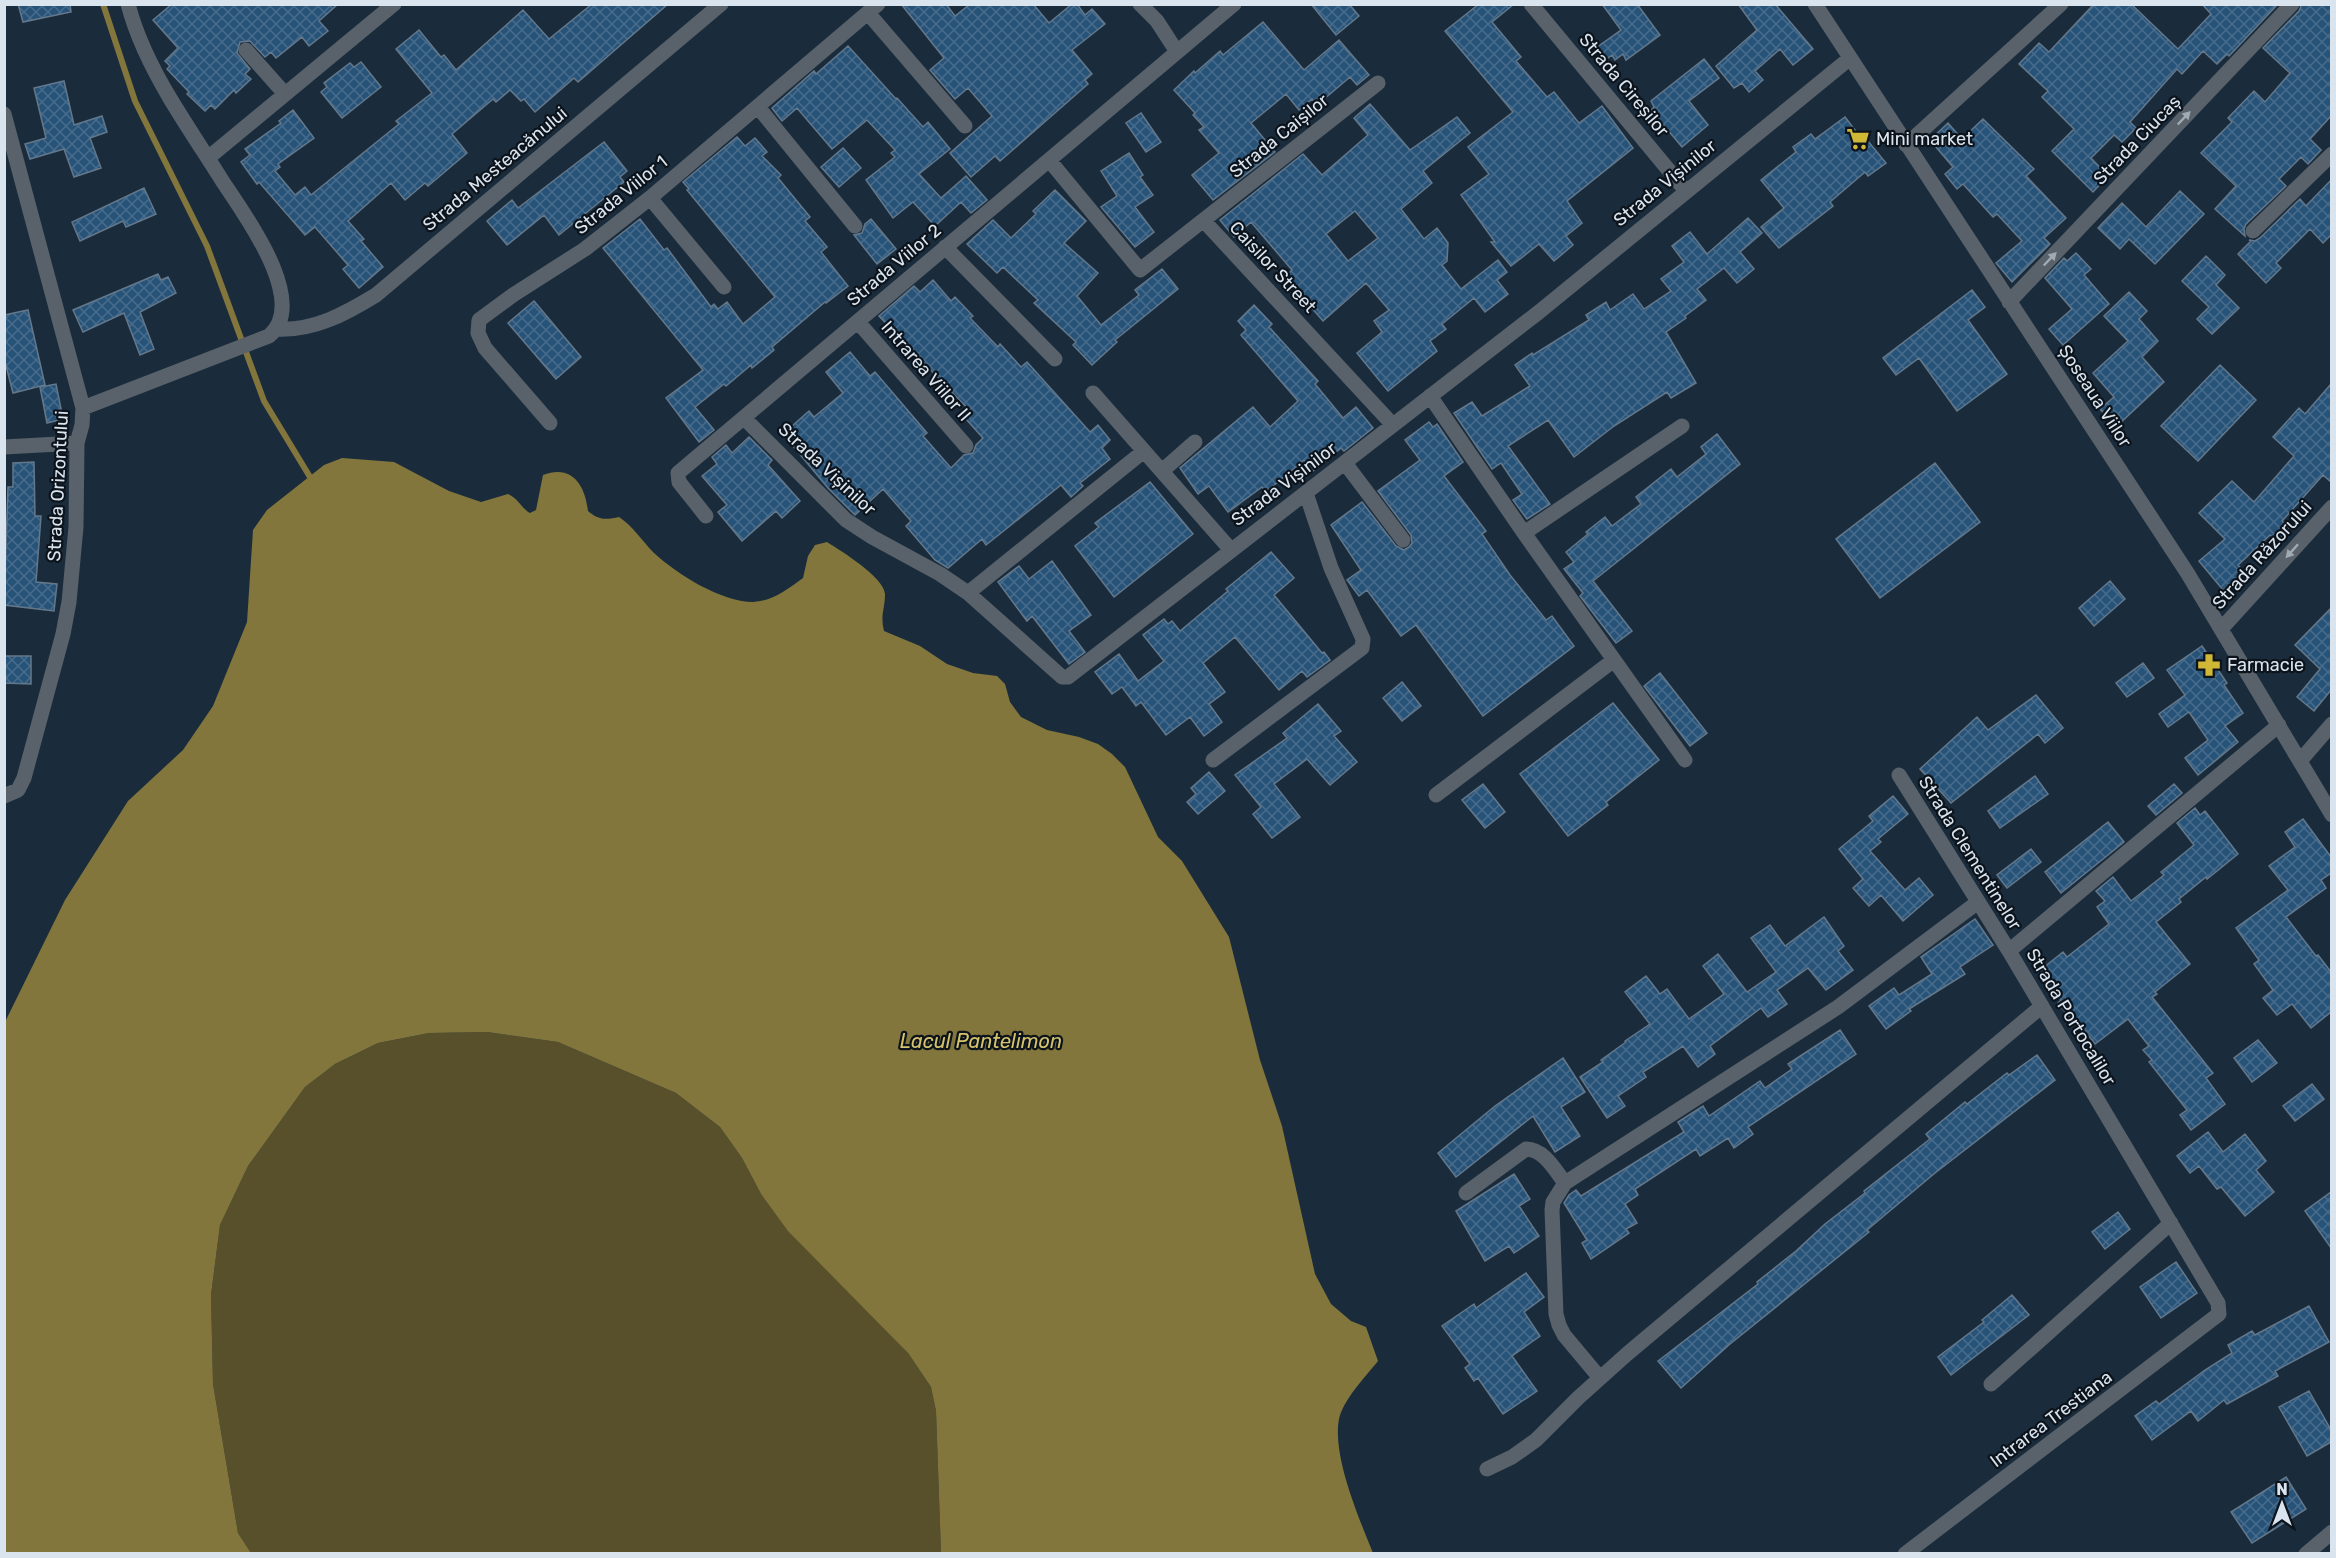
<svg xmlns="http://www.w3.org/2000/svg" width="2336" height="1558" viewBox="0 0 2336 1558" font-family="Rubik,sans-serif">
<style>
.green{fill:#58502b}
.water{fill:#82763c}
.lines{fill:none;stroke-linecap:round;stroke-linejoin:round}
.stream{stroke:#82763c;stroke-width:6}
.building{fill:url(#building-cross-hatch);stroke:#64788b;stroke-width:1.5;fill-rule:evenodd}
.street{stroke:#59626a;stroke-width:15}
.oneway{fill:#9faab3}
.labels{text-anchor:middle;stroke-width:4.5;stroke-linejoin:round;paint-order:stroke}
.street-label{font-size:18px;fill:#d9e4ef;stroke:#0c131b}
.poi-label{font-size:18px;fill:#d9e4ef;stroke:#0c131b;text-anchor:start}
.water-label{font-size:20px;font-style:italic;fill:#d5c36d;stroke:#0c131b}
</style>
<defs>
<pattern id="building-cross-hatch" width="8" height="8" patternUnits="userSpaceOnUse" patternTransform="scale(1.5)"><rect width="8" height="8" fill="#285379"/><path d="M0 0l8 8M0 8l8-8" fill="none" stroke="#476c8c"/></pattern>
</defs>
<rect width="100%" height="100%" fill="#1a2c3c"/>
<path class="green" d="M487,1032L558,1042L676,1093L720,1127L742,1158L761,1194L908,1353L931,1387L936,1411L941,1553H251L238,1533L213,1384L211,1295L220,1225L248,1166L305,1087L335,1064L378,1043L429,1033Z"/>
<path class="water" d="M342,458L394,462L449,491L481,502L508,494C519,499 521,508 530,513L536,510L543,475C572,464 585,485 588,511C598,520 606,520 619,517C633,526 642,541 654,553C677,574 721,602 753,602C773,601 788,589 803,578L808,556L815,545L827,542C841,551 884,577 885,594C885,610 880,614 884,631L920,646L947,664L973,673L997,676L1005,684L1010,702L1021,717L1047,730L1079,737L1098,744L1112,754L1125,767L1158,837L1182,861L1229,937L1260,1060L1282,1126L1315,1274L1331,1304L1351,1321L1366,1327L1378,1361C1366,1376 1343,1400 1339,1419C1332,1456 1359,1518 1373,1553H941L936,1411L931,1387L908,1353L788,1231L761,1194L742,1158L720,1127L676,1093L558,1042L487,1032L429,1033L378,1043L335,1064L305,1087L248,1166L220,1225L211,1295L213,1384L238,1533L251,1553H5V1022L65,900L128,801L183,750L213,706L247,622L253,530L267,510L324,465Z"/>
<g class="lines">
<path class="stream" d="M103,4L135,101L207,246L264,401L310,477"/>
</g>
<path class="building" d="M18,4H70L71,12L23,22Z
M172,4H338L319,21L328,31L309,46L302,37L276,58L271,52L265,57L250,41L240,42L237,53L250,69L245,74L251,79L236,93L234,90L215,109L211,105L205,111L187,94L189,92L167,69L170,66L165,61L178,48L153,20Z
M592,4H668L578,82L574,78L535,112L524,99L521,101L510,90L496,102L493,99L452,134L467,153L428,186L425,183L405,200L391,183L348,221L364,239L361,241L383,267L359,288L343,269L348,265L315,227L305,235L259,182L257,184L241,162L250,155L245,149L281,123L279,121L293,110L314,138L278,164L280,167L275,171L295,195L305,187L311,195L399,124L396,121L432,93L396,49L419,30L441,57L444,55L456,70L523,10L549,39Z
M901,4H946L955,16L969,5L1033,4L1049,23L1072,4H1077L1085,15L1092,9L1105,24L1072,50L1092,74L1085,80L1088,84L1000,161L995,156L971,177L950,153L992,116L968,88L955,99L930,70L944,58Z
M1311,4H1349L1359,16L1336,35Z
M1479,4H1514L1492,22L1521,57L1516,61L1547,97L1554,92L1579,123L1602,106L1633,148L1567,201L1582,223L1566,236L1573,245L1554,261L1539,244L1511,266L1491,242H1495L1461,195L1489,174L1468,147L1513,112L1445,31Z
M1602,4H1637L1660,35L1626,60L1623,54L1615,60L1612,55L1605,60L1596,48L1621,30Z
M1738,4H1775L1813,49L1793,65L1780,49L1755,71L1763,80L1749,92L1742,83L1734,88L1716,66L1757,30Z
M2094,4H2131L2178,49L2211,14L2202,4H2278L2229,56L2227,54L2217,64L2203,51L2182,74L2177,69L2130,122L2136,128L2122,142L2114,135L2091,158L2108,176L2093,192L2052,151L2074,129L2042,97L2048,91L2019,64L2039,43L2049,52Z
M2302,4H2331V116L2310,139L2321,150L2308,164L2301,157L2279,179L2286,186L2246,224L2244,229L2245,236L2215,209L2236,186L2201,153L2232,122L2228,118L2254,91L2265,102L2290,73L2263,48L2299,11Z
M1263,22L1304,70L1339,40L1369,75L1357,85L1350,77L1317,105L1312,99L1299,110L1286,94L1251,123L1275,152L1213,200L1192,175L1219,153L1199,130L1204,127L1193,115L1195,113L1174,90L1194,71L1195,73L1220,51L1223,55Z
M848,46L896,99L897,98L923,127L928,122L950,149L919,174L941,198L966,176L987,200L971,213L961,202L935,226L913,202L893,218L866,180L895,157L891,153L895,150L867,120L832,149L797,108L782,121L772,108L814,71L816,74Z
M1704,59L1719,78L1689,101L1708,125L1682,147L1651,110L1654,107L1651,101Z
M361,62L381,87L342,118L321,92L327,87L324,83L350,63L354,67Z
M64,81L74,125L102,116L107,132L90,138L101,168L74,177L64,149L30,159L25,144L46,138L34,88Z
M1370,104L1410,150L1457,117L1470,133L1423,171L1432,183L1401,209L1424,239L1437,228L1448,243L1447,261L1442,265L1461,289L1498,260L1507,272L1497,280L1508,294L1485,312L1474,298L1442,324L1446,329L1430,341L1437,351L1388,391L1357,353L1382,332L1374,321L1389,310L1366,283L1323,321L1296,290L1298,289L1286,276L1292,270L1251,222L1234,237L1220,220L1303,154L1322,175L1368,135L1354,118ZM1355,211L1378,238L1348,261L1326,234Z
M1141,113L1161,142L1146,152L1126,123Z
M1845,117L1861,138L1863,135L1886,163L1868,176L1865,172L1830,202L1833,206L1779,248L1761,227L1784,208L1761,180L1796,152L1793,147L1811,134L1815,139Z
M1983,119L2034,169L2026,176L2066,218L2044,238L2050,244L2012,282L1996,263L2022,241L1997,214L1993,217L1963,184L1957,189L1945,174L1953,167L1930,140L1948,123L1962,139Z
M737,137L745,146L755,138L767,152L762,156L781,175L778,178L810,217L805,221L827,247L821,252L848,286L826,303L825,302L772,347L774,350L752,368L751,365L726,386L724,384L695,407L714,430L699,442L666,398L703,370L603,248L640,219L664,250L667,248L711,307L714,304L718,309L727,302L743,324L775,297L687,190L689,189L683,182Z
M604,142L627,171L620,177L624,182L559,235L544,215L507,245L487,221L512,200L518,208Z
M843,148L861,168L839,187L821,167Z
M1129,153L1143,175L1140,177L1153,195L1135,207L1154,232L1135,247L1101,207L1117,196L1101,171Z
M2331,180V235L2323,243L2310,229L2276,263L2281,268L2266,283L2238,254L2251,241L2249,240L2255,241L2260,238L2300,199L2306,206Z
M144,188L156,214L126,227L123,221L80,241L72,222Z
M1055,190L1086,221L1064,243L1098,273L1077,296L1101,325L1139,295L1135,290L1162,269L1178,289L1115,340L1117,342L1092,365L1073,345L1076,342L1034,303L1038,300L1003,267L997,273L967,244L993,220L1011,238L1036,214L1033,211Z
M2180,191L2204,214L2155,264L2129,239L2120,249L2098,228L2122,203L2146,227Z
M1748,218L1762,233L1740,252L1754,269L1737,283L1724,268L1697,289L1706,300L1685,316L1686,318L1666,332L1696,383L1671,398L1667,392L1614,426L1574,457L1548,420L1508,446L1550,504L1527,519L1513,500L1522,494L1501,463L1492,469L1454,413L1472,402L1482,416L1530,386L1515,365L1532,353L1533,355L1589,320L1586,315L1606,302L1610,310L1633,294L1644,309L1671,291L1661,279L1684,262L1672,246L1690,232L1707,254Z
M871,219L896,249L877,264L854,235L862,233L865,224Z
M2076,253L2091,269L2084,275L2109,304L2063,345L2049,329L2072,309L2045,278L2064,258L2067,261Z
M2206,256L2225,275L2216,285L2239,308L2212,334L2197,319L2209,307L2182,281Z
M158,274L161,280L168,277L176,293L140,312L154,349L140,355L124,313L83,332L73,310Z
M933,280L951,301L955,297L973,316L970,318L998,347L1000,344L1021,367L1027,362L1090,432L1098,425L1110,440L1102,448L1110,459L1080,483L1083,486L1071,497L1061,485L986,545L982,539L948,568L935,560L906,526L911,521L883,489L855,515L828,488L783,434L809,411L814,417L843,393L826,372L850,352L870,376L875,372L927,433L923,436L951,468L964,455L973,453L976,445L983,438L965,418L971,412L879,316L914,286L920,292Z
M1972,290L1985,307L1968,320L2007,374L1957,411L1919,358L1896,375L1883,358Z
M2129,292L2147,311L2139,319L2158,341L2142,357L2164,382L2116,427L2100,409L2114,397L2093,373L2128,341L2104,316Z
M534,301L581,357L556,379L508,323Z
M1254,305L1272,324L1269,327L1318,381L1315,384L1343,418L1356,407L1373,428L1344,451L1341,448L1313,471L1304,460L1266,492L1262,487L1228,512L1209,486L1198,494L1180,468L1253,407L1270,427L1298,401L1241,335L1246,330L1238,321Z
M28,310L45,385L13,393L4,358V315Z
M2220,365L2256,400L2198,461L2161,426Z
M56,384L63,419L47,423L40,387Z
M2331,384V482L2323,475L2282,521L2289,528L2277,541L2270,535L2238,565L2244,572L2223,590L2199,561L2225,539L2199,513L2232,481L2254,502L2294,456L2273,437L2299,408L2305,414Z
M1429,422L1433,427L1437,424L1463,462L1444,476L1486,531L1482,534L1510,575L1546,620L1552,616L1574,646L1483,716L1416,625L1401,636L1367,590L1359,596L1347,580L1361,570L1331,525L1362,502L1396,546L1404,550L1409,547L1412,543L1411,535L1378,491L1420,460L1405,440Z
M1717,434L1740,464L1593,581L1632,631L1616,643L1580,596L1583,593L1564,569L1574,562L1566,552L1588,534L1586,532L1605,517L1612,526L1641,504L1636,497L1671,469L1677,477L1706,454L1701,447Z
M749,437L772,460L768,465L800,501L782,518L776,511L742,541L718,512L727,505L702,476L717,464L712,457L726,445L732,453Z
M34,462L35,516H41L36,582L57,584L54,611L4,605L8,487H13V463Z
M1935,463L1980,522L1880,598L1836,539Z
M1150,482L1193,534L1114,597L1075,546L1099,527L1095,523Z
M1271,552L1294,578L1274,595L1322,653L1324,652L1330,660L1307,677L1302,671L1279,690L1235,637L1203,663L1225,692L1209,704L1222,722L1204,736L1190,717L1166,735L1141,702L1136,706L1122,687L1112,694L1095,672L1119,654L1138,681L1164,661L1143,635L1164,619L1168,624L1172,621L1180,631L1228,591L1226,589Z
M1052,561L1091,615L1069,631L1085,652L1069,664L1032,616L1027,621L998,582L1019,566L1029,579Z
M2110,581L2125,599L2094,626L2079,608Z
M2331,608V690L2314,711L2297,697L2320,669L2295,645Z
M2202,646L2227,683L2224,685L2243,713L2225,726L2238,742L2198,775L2185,758L2208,740L2189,712L2168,727L2159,714L2185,695L2167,670Z
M4,656H31V684L4,683Z
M2143,663L2154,678L2127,697L2116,683Z
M1660,673L1707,733L1690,746L1644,686Z
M1402,682L1421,706L1402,721L1383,698Z
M2036,695L2063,728L2045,743L2038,734L1951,803L1920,769L1977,717L1988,730Z
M1613,703L1659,760L1606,802L1608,805L1568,836L1520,774Z
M1318,704L1341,731L1334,736L1357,762L1330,785L1307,759L1274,784L1300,817L1272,838L1253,814L1261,807L1235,775L1287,738L1283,733Z
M1209,772L1225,791L1198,814L1187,802L1196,794L1191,788Z
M2035,776L2048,794L2000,828L1988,811Z
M1483,784L1505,812L1485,828L1462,800Z
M2174,784L2182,793L2156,815L2148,806Z
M1893,796L1908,814L1878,839L1881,842L1870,851L1905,890L1919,878L1933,895L1903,921L1881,895L1869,906L1853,888L1863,879L1839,849L1873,821L1869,816Z
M2195,808L2200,815L2205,811L2238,854L2207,879L2206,877L2179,899L2181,902L2156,922L2190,964L2155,992L2157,994L2152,997L2213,1073L2206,1078L2225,1104L2191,1130L2180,1115L2187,1110L2149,1062L2152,1060L2143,1050L2149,1046L2128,1019L2095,1044L2072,1014L2069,1017L2058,1003L2061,1000L2038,972L2063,952L2067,957L2109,924L2097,907L2105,901L2096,891L2113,877L2131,901L2164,875L2161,872L2194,845L2177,823Z
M2303,819L2331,857V873L2321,880L2326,888L2286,917L2316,956L2318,955L2331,972V1012L2311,1028L2292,1004L2277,1015L2263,998L2273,990L2254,964L2259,960L2236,928L2288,890L2269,866L2295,847L2285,832Z
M2108,822L2124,842L2061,893L2045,872Z
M2031,849L2041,862L2007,888L1997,875Z
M1824,917L1844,946L1838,951L1853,970L1826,990L1808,968L1777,990L1787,1004L1768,1017L1761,1008L1710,1046L1715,1054L1698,1067L1683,1046L1643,1072L1646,1077L1618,1096L1625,1106L1607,1118L1580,1077L1603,1062L1601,1060L1626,1042L1625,1041L1650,1024L1625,992L1646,976L1660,994L1667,989L1689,1019L1724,994L1703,966L1718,954L1747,992L1776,972L1751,938L1770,925L1785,946Z
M1975,919L1993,945L1960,967L1965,974L1909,1009L1911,1011L1886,1029L1869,1006L1894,988L1899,995L1932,974L1921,957Z
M1840,1030L1856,1054L1748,1127L1753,1134L1734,1148L1728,1138L1700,1156L1696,1149L1635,1189L1638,1195L1625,1204L1637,1223L1626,1229L1629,1233L1591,1259L1582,1243L1587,1240L1564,1203L1569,1195L1576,1190L1581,1196L1684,1132L1678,1122L1703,1106L1709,1116L1760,1081L1765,1088L1792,1069L1788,1064Z
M2258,1040L2277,1063L2252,1082L2234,1058Z
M2037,1055L2055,1080L1935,1173L1867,1230L1869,1232L1730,1344L1681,1388L1658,1361L1758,1284L1757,1282L1796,1251L1825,1224L1865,1193L1864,1191L1930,1139L1926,1134L1965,1102L1967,1104L2007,1073L2009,1075Z
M1563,1058L1585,1092L1561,1107L1580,1136L1555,1152L1533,1116L1456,1177L1438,1153L1495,1106Z
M2312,1084L2324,1099L2295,1121L2283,1106Z
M2208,1132L2223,1152L2245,1134L2266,1161L2256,1170L2274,1192L2245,1216L2221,1187L2217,1189L2199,1166L2190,1173L2177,1156Z
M1514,1174L1530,1199L1519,1206L1539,1236L1514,1253L1509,1246L1485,1261L1456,1211Z
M2331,1192V1248L2305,1211Z
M2118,1212L2130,1229L2105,1249L2092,1232Z
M2176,1262L2197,1293L2161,1318L2140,1287Z
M1526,1273L1544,1297L1524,1312L1540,1336L1512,1356L1537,1391L1503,1414L1478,1378L1474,1381L1465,1368L1470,1364L1442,1326L1474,1304L1476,1308Z
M2012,1295L2029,1315L1951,1375L1938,1357L1984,1322L1982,1320Z
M2309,1306L2329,1342L2275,1371L2278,1376L2227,1404L2224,1400L2198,1421L2191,1411L2152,1440L2135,1416L2156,1401L2159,1404L2205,1370L2232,1353L2228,1345L2252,1331L2255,1335Z
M2309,1391L2331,1430V1442L2307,1456L2279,1407Z
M2286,1477L2306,1509L2252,1543L2231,1512Z"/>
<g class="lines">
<path class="street" d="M1140,4L1157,21L1177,52
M1531,4L1686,191
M1815,4L2188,574L2332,815
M868,13L965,126
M246,50L285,94
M758,107L855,226
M4,114L83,408L82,425L77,443L76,527L69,602L63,634L24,778L18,790L4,796
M1906,145L2061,4
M208,158L394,4
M1049,160L1140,270L1378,83
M650,198L724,287
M1204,221L1393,425
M2253,231L2332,154
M945,247L1055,359
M2009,302L2292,4
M858,322L966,446
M277,329C314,331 345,314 376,295L721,4
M1093,393L1231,550
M1430,396L1524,533L1685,760
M83,408L269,336C310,302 244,214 223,182C206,155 188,128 171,100C153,70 137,39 128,4
M744,418L846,520L872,537L940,574L968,593L1062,677H1068L1539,312L1849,59
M550,423L485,348L478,333L479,320L513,295L585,249L650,198L878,4
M4,447L77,443
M1345,463L1403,540
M1162,471L1195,442
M706,516L679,482L678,473L1234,4
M1524,533L1682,426
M968,593L1144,451
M2222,628L2332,507
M1213,760L1362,648L1363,639L1331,568L1306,493
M2300,761L2332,724
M1899,775L2009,951L2218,1303L2219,1314L1905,1554
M1436,795L1614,660
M2009,951L2279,725
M1466,1193L1526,1149C1544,1149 1555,1170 1565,1183
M1600,1378L1564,1335L1559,1325L1556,1314L1552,1210L1553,1202L1565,1183L1838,1007L1978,902
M1991,1384L2171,1223
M1487,1469L1512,1457L1536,1440L1578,1398L1627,1354L2042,1006
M2306,1554L2332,1532"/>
</g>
<defs><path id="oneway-solid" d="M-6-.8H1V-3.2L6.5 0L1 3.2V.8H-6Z" transform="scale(1.5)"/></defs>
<g class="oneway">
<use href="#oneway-solid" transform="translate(2184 118) rotate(-46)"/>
<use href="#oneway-solid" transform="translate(2050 259) rotate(-46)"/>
<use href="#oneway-solid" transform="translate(2292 551) rotate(132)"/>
</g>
<defs>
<g id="supermarket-bare" transform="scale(1.8)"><path d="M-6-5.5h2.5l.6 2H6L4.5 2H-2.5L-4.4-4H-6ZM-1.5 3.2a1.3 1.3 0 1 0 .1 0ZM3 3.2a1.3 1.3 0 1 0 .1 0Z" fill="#d0b736" stroke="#0c131b" stroke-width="2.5" paint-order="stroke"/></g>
<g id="pharmacy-bare" transform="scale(1.8)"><path d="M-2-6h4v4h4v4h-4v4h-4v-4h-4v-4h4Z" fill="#d0b736" stroke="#0c131b" stroke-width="2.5" paint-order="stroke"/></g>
</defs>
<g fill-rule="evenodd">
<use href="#supermarket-bare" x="1858" y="139"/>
<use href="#pharmacy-bare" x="2209" y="665"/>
</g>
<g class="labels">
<g class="street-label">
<text transform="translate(1624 85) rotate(50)" y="6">Strada Cireșilor</text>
<text transform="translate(1279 136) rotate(-39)" y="6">Strada Caișilor</text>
<text transform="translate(2137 140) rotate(-46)" y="6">Strada Ciucaș</text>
<text transform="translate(495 169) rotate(-40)" y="6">Strada Mesteacănului</text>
<text transform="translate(1665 183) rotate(-39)" y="6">Strada Vișinilor</text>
<text transform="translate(621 195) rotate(-39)" y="6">Strada Viilor 1</text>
<text transform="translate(894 265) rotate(-40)" y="6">Strada Viilor 2</text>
<text transform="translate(1273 267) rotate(47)" y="6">Caisilor Street</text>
<text transform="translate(926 371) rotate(49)" y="6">Intrarea Viilor II</text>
<text transform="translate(2095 396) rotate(57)" y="6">Șoseaua Viilor</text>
<text transform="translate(827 469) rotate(43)" y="6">Strada Vișinilor</text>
<text transform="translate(1284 484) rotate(-37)" y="6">Strada Vișinilor</text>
<text transform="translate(58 486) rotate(-87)" y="6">Strada Orizontului</text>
<text transform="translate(2262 555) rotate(-48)" y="6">Strada Răzorului</text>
<text transform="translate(1970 853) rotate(58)" y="6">Strada Clementinelor</text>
<text transform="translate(2071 1017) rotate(59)" y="6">Strada Portocalilor</text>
<text transform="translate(2051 1419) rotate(-37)" y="6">Intrarea Trestiana</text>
</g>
<g class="poi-label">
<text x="1876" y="145">Mini market</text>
<text x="2227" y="671">Farmacie</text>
</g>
<g class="water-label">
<text x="981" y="1048">Lacul Pantelimon</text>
</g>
</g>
<rect width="2336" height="1558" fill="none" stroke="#d9e4ef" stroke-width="12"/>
<g transform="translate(2282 1504)" stroke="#0c131b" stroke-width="4.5" paint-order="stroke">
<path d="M0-4.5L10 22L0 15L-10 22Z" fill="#d9e4ef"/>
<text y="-9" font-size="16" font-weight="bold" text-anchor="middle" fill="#d9e4ef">N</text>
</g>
</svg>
